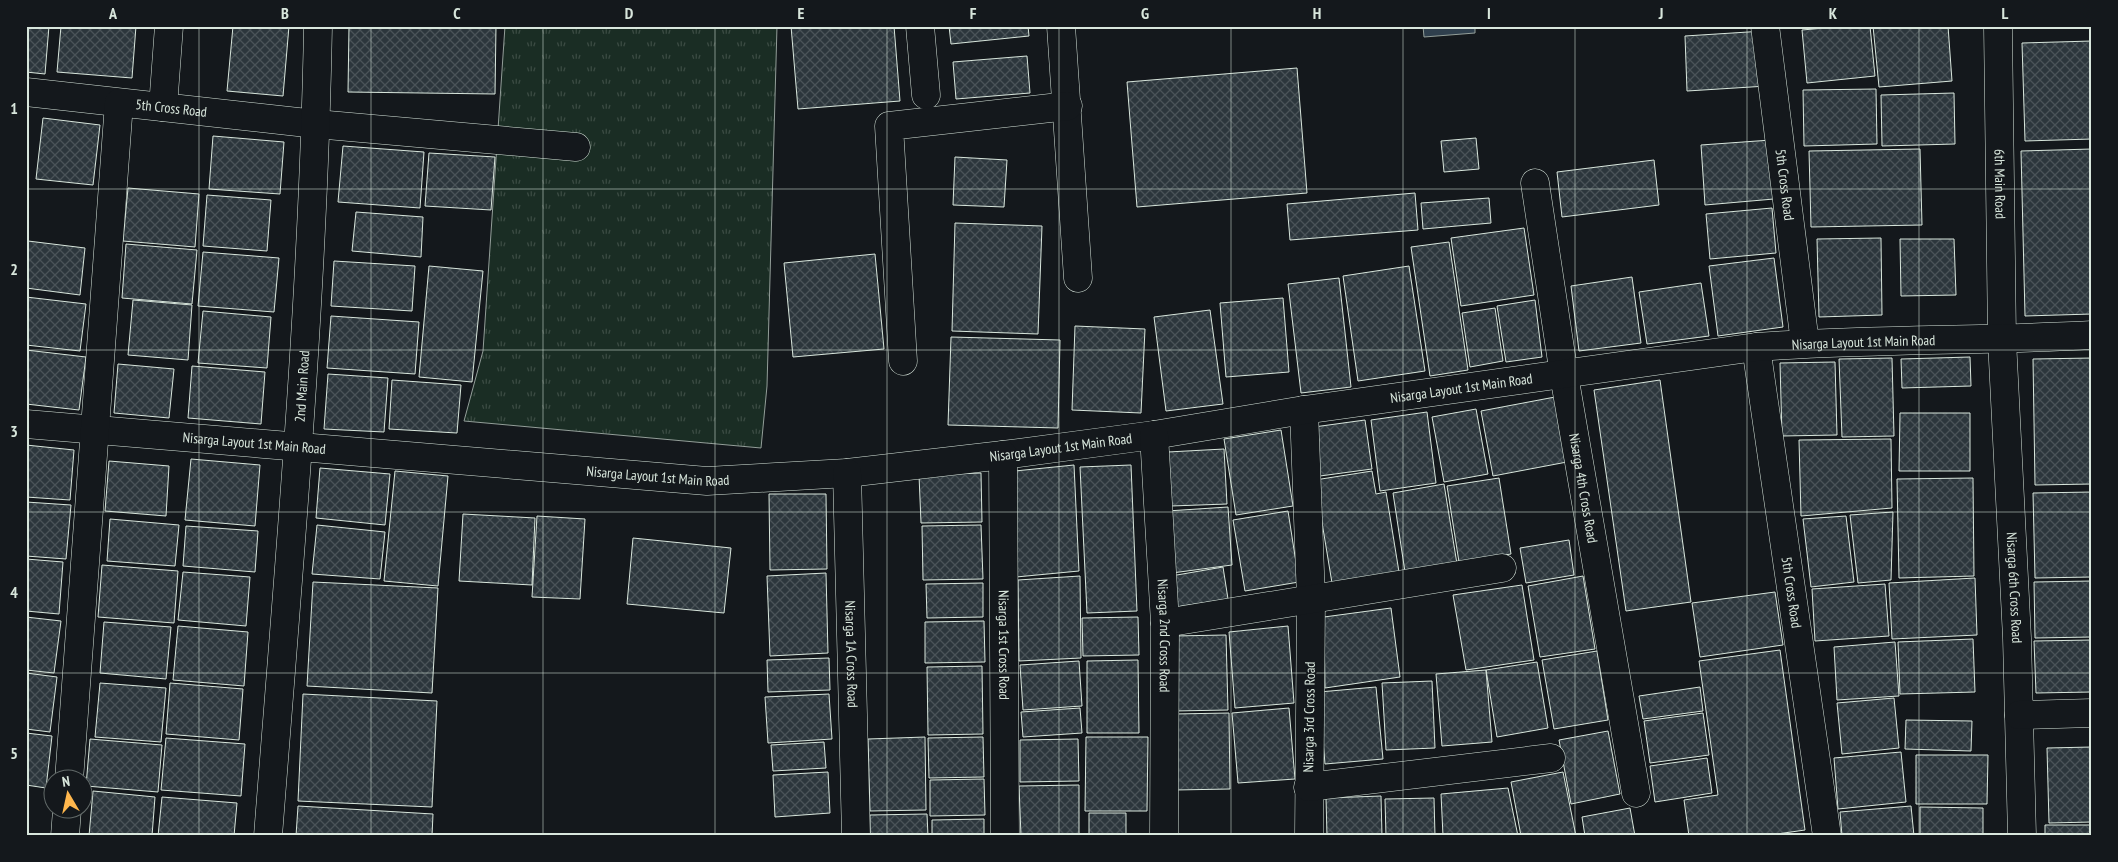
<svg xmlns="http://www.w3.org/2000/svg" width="2118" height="862" viewBox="0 0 2118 862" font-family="'PT Sans Narrow',sans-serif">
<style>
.grass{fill:url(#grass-tufts);stroke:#939e99}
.water{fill:#2f3f4d;stroke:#939e99}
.building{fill:url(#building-cross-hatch);stroke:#d8e6dc}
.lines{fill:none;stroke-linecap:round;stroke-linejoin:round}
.minor-casing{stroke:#d8e6dc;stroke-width:29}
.minor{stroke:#14181c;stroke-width:28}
.grid{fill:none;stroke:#d8e6dc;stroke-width:1;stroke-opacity:0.55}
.labels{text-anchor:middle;stroke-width:4;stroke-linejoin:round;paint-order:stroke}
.street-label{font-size:14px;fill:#d8e6dc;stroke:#14181c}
.neatline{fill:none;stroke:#d8e6dc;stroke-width:2}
.grid-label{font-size:16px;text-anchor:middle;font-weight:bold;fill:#d8e6dc}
</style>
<defs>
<pattern id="grass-tufts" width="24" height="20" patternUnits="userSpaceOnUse" patternTransform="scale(1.25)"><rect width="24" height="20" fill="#1a2d24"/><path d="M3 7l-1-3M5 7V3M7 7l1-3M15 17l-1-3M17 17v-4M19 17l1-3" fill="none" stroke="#3b4b43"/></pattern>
<pattern id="building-cross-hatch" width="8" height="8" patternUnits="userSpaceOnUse" patternTransform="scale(1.25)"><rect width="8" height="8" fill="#2c363c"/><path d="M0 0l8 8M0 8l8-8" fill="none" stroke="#4a5358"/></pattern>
</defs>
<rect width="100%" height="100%" fill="#14181c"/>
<path class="grass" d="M505,26H777L767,386L761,448L464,421L483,351Z"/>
<path class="water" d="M1423,26H1475V33L1424,37Z"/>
<path class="building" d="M26,26H49L45,74L26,72Z
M61,26H136L132,78L57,72Z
M233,26H289L283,96L227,91Z
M349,26H496L495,94L348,92Z
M791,26H894L900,101L798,109Z
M949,26H1028L1029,36L951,44Z
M1847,26H1870L1875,76L1807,83L1802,30Z
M1873,26H1948L1952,81L1879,87Z
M1764,31L1767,86L1687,91L1685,36Z
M2092,41V139L2025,141L2022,43Z
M1027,56L1030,93L956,99L953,62Z
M1297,68L1307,193L1137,207L1127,82Z
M1876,89L1877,144L1804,146L1803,90Z
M1954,93L1955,144L1882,146L1881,95Z
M43,118L100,125L93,185L36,179Z
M213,136L284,142L280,194L209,189Z
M1476,138L1479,169L1444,172L1441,141Z
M1771,140L1774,199L1705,205L1701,145Z
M343,146L424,152L420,208L338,202Z
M1920,149L1922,225L1811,227L1809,151Z
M2092,149V314L2025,316L2021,151Z
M429,153L495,157L491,210L425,206Z
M955,157L1007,160L1004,207L953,205Z
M1654,160L1659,205L1562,217L1557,172Z
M128,188L199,194L195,247L123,241Z
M1415,193L1418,230L1290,240L1287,204Z
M207,195L271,200L267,251L203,246Z
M1489,198L1491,223L1423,229L1421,203Z
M1772,208L1776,253L1710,259L1706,214Z
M356,212L423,217L421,257L352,251Z
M955,223L1042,226L1038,334L952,331Z
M1524,228L1534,295L1461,306L1451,238Z
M1881,238L1882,315L1819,317L1817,239Z
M1900,239H1954L1956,295L1901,296Z
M28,241L85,248L80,295L26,288Z
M1449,242L1468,370L1430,376L1411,247Z
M126,244L197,250L192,304L122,298Z
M203,252L279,258L274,312L198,306Z
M875,254L884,349L793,357L784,263Z
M1774,258L1783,327L1718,336L1709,266Z
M334,261L415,266L412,311L331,306Z
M429,266L483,271L472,382L419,377Z
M1409,266L1425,371L1358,381L1343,276Z
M1632,277L1641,343L1579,351L1571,286Z
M1339,278L1351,387L1301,393L1288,284Z
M1701,283L1709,336L1647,344L1639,292Z
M26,297L86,304L80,351L26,345Z
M1283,298L1289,372L1226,377L1220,303Z
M133,300L192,305L188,360L128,355Z
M1535,300L1542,357L1506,362L1497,306Z
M1495,308L1503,361L1470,367L1462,313Z
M1210,310L1223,404L1166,411L1154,317Z
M203,311L271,317L267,368L198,363Z
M331,316L419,322L415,374L327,368Z
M1075,326L1145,329L1141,413L1072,410Z
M951,337L1060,340L1058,428L948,425Z
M26,350L86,357L79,410L26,404Z
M1970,357L1971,386L1902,388L1901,359Z
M1892,358L1894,436L1842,437L1839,359Z
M2092,358V484L2035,485L2033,359Z
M1835,362L1837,435L1782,436L1780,363Z
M118,364L174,369L169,418L114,413Z
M192,366L265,372L261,424L188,418Z
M328,374L388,378L384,432L324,429Z
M392,380L461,385L457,433L389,429Z
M1660,380L1691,602L1626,611L1594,390Z
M1555,397L1567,462L1493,476L1481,411Z
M1476,409L1488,474L1444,482L1432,417Z
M1427,412L1436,483L1380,491L1371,420Z
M1900,413H1970V471H1899Z
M1365,420L1372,469L1320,476L1314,427Z
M1281,430L1293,506L1236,515L1224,439Z
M1891,439L1892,508L1801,516L1799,440Z
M26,445L74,450L70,500L26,497Z
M1224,449L1227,504L1171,506L1168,452Z
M191,459L260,465L255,526L185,520Z
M109,461L169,466L166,516L105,511Z
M1074,465L1079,571L1016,577L1015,471Z
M1131,465L1137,611L1087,613L1080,467Z
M320,468L390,474L385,525L316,518Z
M395,471L448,476L438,586L384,581Z
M1372,471L1376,494L1386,492L1399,572L1332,583L1315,480Z
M981,473L982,522L921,523L919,475Z
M1499,478L1511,554L1459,562L1447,486Z
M1973,478L1974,576L1899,578L1897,479Z
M1444,484L1457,564L1405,572L1393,493Z
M2092,492V577L2035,578L2033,493Z
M769,494H826L827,569L770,570Z
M26,502L71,505L66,559L26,556Z
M1228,507L1232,565L1172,573L1167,511Z
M1288,511L1299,582L1245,591L1233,520Z
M1893,512L1891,580L1858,583L1850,515Z
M463,514L535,518L532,585L459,581Z
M537,516L585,519L580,599L532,597Z
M1846,516L1854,582L1811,587L1803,519Z
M110,519L179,525L175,566L107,561Z
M317,525L385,532L380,579L312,574Z
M981,525L983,579L923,580L922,526Z
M186,526L258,531L255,572L183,566Z
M633,538L731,548L724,613L627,604Z
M1569,540L1574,575L1526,583L1520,548Z
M26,559L63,562L59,614L26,611Z
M102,565L178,571L174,623L98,617Z
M1223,567L1228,599L1176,607L1171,576Z
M183,572L250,577L246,626L178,620Z
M826,573L828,653L770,656L767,576Z
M1080,576L1081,658L1019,661L1018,580Z
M1583,576L1595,649L1540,657L1528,586Z
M1975,578L1977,635L1892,639L1889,583Z
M2092,581V637L2035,638L2034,582Z
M313,582L438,588L432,693L307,686Z
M983,583V617L927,618L926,584Z
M1885,584L1889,636L1815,641L1812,589Z
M1522,585L1534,660L1466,670L1453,595Z
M1775,592L1783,645L1700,657L1692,603Z
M1391,608L1400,677L1325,688L1324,617Z
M26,617L61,621L54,673L26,670Z
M1138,617L1139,655L1083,656L1082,618Z
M984,621L985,662L925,663V622Z
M104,622L171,627L166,679L100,673Z
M178,626L248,632L244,686L173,680Z
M1288,626L1294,703L1235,708L1229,632Z
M1226,635L1228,710L1174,711L1173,636Z
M1973,639L1975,692L1900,694L1898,642Z
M2092,640V692L2036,693L2034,641Z
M1895,642L1899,696L1837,700L1834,647Z
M1780,650L1805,830L1763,836H1689L1684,800L1718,795L1699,661Z
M1597,651L1608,720L1554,729L1542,660Z
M829,658L830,690L768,692L767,660Z
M1138,660L1139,733H1087V661Z
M1079,661L1082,706L1023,710L1020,665Z
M1537,662L1548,728L1497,737L1486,670Z
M982,666L983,734L928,735L927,667Z
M1486,670L1492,742L1442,746L1436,674Z
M26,673L57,677L50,732L26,729Z
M1432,681L1435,748L1386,750L1382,683Z
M100,683L166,688L161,742L95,737Z
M170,683L243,689L239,740L166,734Z
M1376,687L1383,759L1325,764L1319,692Z
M1700,687L1703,711L1643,719L1639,696Z
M303,694L437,701L432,807L298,801Z
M829,694L832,739L768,743L765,697Z
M1894,698L1899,748L1842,754L1837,703Z
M1080,708L1082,733L1023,737L1021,712Z
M1289,708L1295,779L1238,783L1232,713Z
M1229,713L1230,789L1175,790L1174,714Z
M1703,713L1709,755L1650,763L1644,721Z
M1906,720L1972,721L1971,751L1905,749Z
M1608,731L1620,794L1571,804L1559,740Z
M26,733L52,736L46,788L26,785Z
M925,737L926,810L870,811L868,739Z
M983,737L984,777L929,778L928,738Z
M1086,737H1148L1147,811H1085Z
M166,738L245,744L241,796L161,790Z
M90,739L162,745L158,792L86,786Z
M1078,739L1079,781L1020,782V740Z
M824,742L826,768L773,771L771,745Z
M2092,747V822L2049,823L2047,748Z
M1901,752L1906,802L1838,809L1834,758Z
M1916,755H1988L1987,804H1916Z
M1707,758L1712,793L1655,802L1650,766Z
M828,772L830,813L775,817L773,775Z
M1563,772L1576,836H1521L1511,782Z
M984,779L985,815L930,816V780Z
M1079,785V836H1021L1019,786Z
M1508,788L1518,836H1443L1441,794Z
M93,791L155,797L152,836H89Z
M1381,796L1382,836H1327L1326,798Z
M162,797L237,803L234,836H158Z
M1434,798L1435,836H1386L1385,799Z
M298,806L433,814L432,836H296Z
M1911,806L1914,836H1842L1840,812Z
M1920,807L1983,808V836H1920Z
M1630,808L1635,836H1585L1582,817Z
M1089,813H1126V836H1089Z
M927,814L928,836H870V815Z
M984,819V836H932V820Z
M2045,825H2092V836H2045Z"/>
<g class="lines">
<g class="minor-casing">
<g id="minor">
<path d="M920,26L926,95"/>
<path d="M1061,26L1078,278"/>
<path id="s1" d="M1765,26L1805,343"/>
<path id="s2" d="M1998,26L2002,340L2017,638L2022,836"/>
<path id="s3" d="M26,92L316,124L576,147"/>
<path d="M163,107L169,26"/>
<path id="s4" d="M1535,183L1564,375L1636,793"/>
<path id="s5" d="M1756,347L1827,836"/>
<path d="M903,361L889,126L1068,106"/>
<path d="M1304,410L1311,599L1309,836"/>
<path id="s6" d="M26,424L707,481L847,473L1003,455L1154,435L1304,410L1756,347C1868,339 1980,341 2092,335"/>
<path id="s7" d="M1154,435L1165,623L1164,836"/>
<path id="s8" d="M1003,455L1005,836"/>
<path id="s9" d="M847,473L856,836"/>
<path d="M1165,623L1502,568"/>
<path d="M2019,715L2092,713"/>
<path d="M69,780L119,103"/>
<path d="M1308,787L1551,758"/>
<path d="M65,836L67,810"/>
<path id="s10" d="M268,836C289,566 313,297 318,26"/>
</g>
</g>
<use href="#minor" class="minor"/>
</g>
<path class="grid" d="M199,26V836M371,26V836M543,26V836M715,26V836M887,26V836M1059,26V836M1231,26V836M1403,26V836M1575,26V836M1747,26V836M1919,26V836M26,189H2092M26,350H2092M26,512H2092M26,673H2092"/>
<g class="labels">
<g class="street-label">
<text dy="5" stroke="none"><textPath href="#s3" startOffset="146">5th Cross Road</textPath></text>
<text dy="5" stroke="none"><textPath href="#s2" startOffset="158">6th Main Road</textPath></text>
<text dy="5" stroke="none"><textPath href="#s1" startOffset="160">5th Cross Road</textPath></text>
<text dy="5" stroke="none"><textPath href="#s6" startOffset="1849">Nisarga Layout 1st Main Road</textPath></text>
<text dy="5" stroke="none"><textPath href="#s10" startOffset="451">2nd Main Road</textPath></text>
<text dy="5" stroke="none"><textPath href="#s6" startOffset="1444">Nisarga Layout 1st Main Road</textPath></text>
<text dy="5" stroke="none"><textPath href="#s6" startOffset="229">Nisarga Layout 1st Main Road</textPath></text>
<text dy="5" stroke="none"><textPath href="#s6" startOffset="1039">Nisarga Layout 1st Main Road</textPath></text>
<text dy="5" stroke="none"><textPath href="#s6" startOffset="634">Nisarga Layout 1st Main Road</textPath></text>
<text dy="5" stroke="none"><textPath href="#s4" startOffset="309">Nisarga 4th Cross Road</textPath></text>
<text dy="5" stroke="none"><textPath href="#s2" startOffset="562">Nisarga 6th Cross Road</textPath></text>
<text dy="5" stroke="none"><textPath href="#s5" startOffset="248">5th Cross Road</textPath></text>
<text dy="5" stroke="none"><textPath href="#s7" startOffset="201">Nisarga 2nd Cross Road</textPath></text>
<text dy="5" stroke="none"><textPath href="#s8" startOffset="190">Nisarga 1st Cross Road</textPath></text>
<text dy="5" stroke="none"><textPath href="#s9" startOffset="181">Nisarga 1A Cross Road</textPath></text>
<text transform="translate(1309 717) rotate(-89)" y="5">Nisarga 3rd Cross Road</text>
</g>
</g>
<rect width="2118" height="862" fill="none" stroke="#14181c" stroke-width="55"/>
<g transform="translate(68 794) rotate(351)"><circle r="24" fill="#14181c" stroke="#626a69"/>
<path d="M0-4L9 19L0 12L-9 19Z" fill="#ffb74d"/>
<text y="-8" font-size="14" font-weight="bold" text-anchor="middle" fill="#d8e6dc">N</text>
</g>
<rect x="28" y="28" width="2062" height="806" class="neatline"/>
<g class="grid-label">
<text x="113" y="19">A</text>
<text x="285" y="19">B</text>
<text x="457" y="19">C</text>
<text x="629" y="19">D</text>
<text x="801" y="19">E</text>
<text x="973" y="19">F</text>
<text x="1145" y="19">G</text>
<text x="1317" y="19">H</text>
<text x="1489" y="19">I</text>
<text x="1661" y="19">J</text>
<text x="1833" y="19">K</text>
<text x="2005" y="19">L</text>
<text x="14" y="114">1</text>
<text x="14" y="275">2</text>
<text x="14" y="437">3</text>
<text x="14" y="598">4</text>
<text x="14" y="759">5</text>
</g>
</svg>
